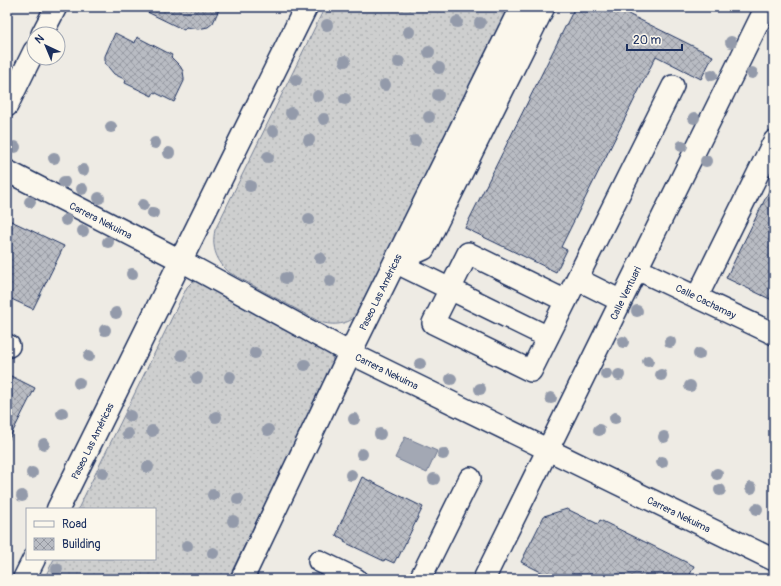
<svg xmlns="http://www.w3.org/2000/svg" width="781" height="586" viewBox="0 0 781 586" font-family="Pangolin,sans-serif">
<style>
.grass{fill:url(#grass-dots);stroke:#747f96}
.water{fill:#a3a8b4;stroke:#6d7892}
.building{fill:url(#building-cross-hatch);stroke:#1b2f5e}
.lines{fill:none;stroke-linecap:round;stroke-linejoin:round}
.minor-casing{stroke:#1b2f5e;stroke-width:24}
.major-casing{stroke:#1b2f5e;stroke-width:25}
.minor{stroke:#fbf7ec;stroke-width:21}
.major{stroke:#fbf7ec;stroke-width:22}
.tree{fill:#939aaa}
.labels{text-anchor:middle;stroke-width:3.5;stroke-linejoin:round;paint-order:stroke}
.street-label{font-size:10px;fill:#1b2f5e;stroke:#fbf7ec}
</style>
<defs>
<pattern id="grass-dots" width="8" height="8" patternUnits="userSpaceOnUse"><rect width="8" height="8" fill="#cecfcf"/><path d="M2 2h.1M6 6h.1" fill="none" stroke="#b0b2b4" stroke-width="1.8" stroke-linecap="round"/></pattern>
<pattern id="building-cross-hatch" width="8" height="8" patternUnits="userSpaceOnUse"><rect width="8" height="8" fill="#b9bcc3"/><path d="M0 0l8 8M0 8l8-8" fill="none" stroke="#9699a2"/></pattern>
</defs>
<rect width="100%" height="100%" fill="#eeebe4"/>
<filter id="ink" filterUnits="userSpaceOnUse"><feTurbulence type="fractalNoise" baseFrequency=".025" numOctaves="2"/><feDisplacementMap in="SourceGraphic" scale="8" xChannelSelector="R" yChannelSelector="G"/><feConvolveMatrix kernelMatrix="1 2 1 2 8 2 1 2 1" color-interpolation-filters="sRGB"/></filter>
<g filter="url(#ink)">
<path class="grass" d="M325,7H510L358,314C349,325 333,326 320,322L230,273C217,262 211,248 215,230Z
M193,281H196L326,352L332,357L334,363L228,579H44L54,559H155V509H78L187,287Z"/>
<path class="water" d="M405,437L437,451L427,473L395,458Z"/>
<path class="building" d="M137,7H220L213,23L208,27L198,29L186,27L184,30Z
M575,7H614L713,56L701,79L656,56L561,247L567,250L556,272L465,228Z
M115,33L135,43L137,37L172,55L171,57L180,66L183,71L184,78V81L174,102L154,92L152,96L125,83L126,80L114,74L109,68L105,63V56Z
M774,181V301L726,278Z
M7,219L64,246L33,309L7,297Z
M7,374L35,388L7,443Z
M362,477L423,507L398,558L397,557L394,563L385,559L384,561L344,542L345,540L336,535L339,529H338Z
M567,509L598,524L600,520L694,566L688,579H555L521,562L544,516Z"/>
<g class="lines">
<g class="minor-casing">
<path id="minor" d="M42,34L56,7
M7,106L34,51
M7,171L180,260L350,353L774,560
M395,262L424,249L544,7
M395,262L548,337
M637,269L774,334
M577,279L621,301
M697,297L774,141
M566,301L468,253L433,323L531,371L673,86
M7,345L9,346
M319,561L356,579
M420,579L470,478
M484,579L766,7"/>
</g>
<g class="major-casing">
<path id="major" d="M58,509L306,7
M24,579L34,559
M242,579L350,353L521,7"/>
</g>
<use href="#minor" class="minor"/>
<use href="#major" class="major"/>
</g>
<g class="tree">
<circle cx="457" cy="22" r="6"/>
<circle cx="480" cy="23" r="6"/>
<circle cx="327" cy="25" r="6"/>
<circle cx="409" cy="32" r="6"/>
<circle cx="731" cy="42" r="6"/>
<circle cx="429" cy="52" r="6"/>
<circle cx="345" cy="61" r="6"/>
<circle cx="399" cy="62" r="6"/>
<circle cx="439" cy="68" r="6"/>
<circle cx="752" cy="73" r="6"/>
<circle cx="712" cy="75" r="6"/>
<circle cx="296" cy="80" r="6"/>
<circle cx="385" cy="85" r="6"/>
<circle cx="438" cy="95" r="6"/>
<circle cx="318" cy="96" r="6"/>
<circle cx="345" cy="99" r="6"/>
<circle cx="291" cy="113" r="6"/>
<circle cx="429" cy="117" r="6"/>
<circle cx="694" cy="118" r="6"/>
<circle cx="324" cy="119" r="6"/>
<circle cx="111" cy="127" r="6"/>
<circle cx="273" cy="131" r="6"/>
<circle cx="309" cy="140" r="6"/>
<circle cx="415" cy="141" r="6"/>
<circle cx="155" cy="143" r="6"/>
<circle cx="682" cy="146" r="6"/>
<circle cx="15" cy="147" r="6"/>
<circle cx="169" cy="153" r="6"/>
<circle cx="268" cy="157" r="6"/>
<circle cx="54" cy="158" r="6"/>
<circle cx="706" cy="161" r="6"/>
<circle cx="83" cy="170" r="6"/>
<circle cx="64" cy="182" r="6"/>
<circle cx="250" cy="186" r="6"/>
<circle cx="82" cy="189" r="6"/>
<circle cx="99" cy="198" r="6"/>
<circle cx="30" cy="202" r="6"/>
<circle cx="143" cy="205" r="6"/>
<circle cx="153" cy="213" r="6"/>
<circle cx="309" cy="219" r="6"/>
<circle cx="66" cy="220" r="6"/>
<circle cx="83" cy="231" r="6"/>
<circle cx="108" cy="242" r="6"/>
<circle cx="320" cy="258" r="6"/>
<circle cx="132" cy="274" r="6"/>
<circle cx="286" cy="278" r="6"/>
<circle cx="330" cy="281" r="6"/>
<circle cx="637" cy="311" r="6"/>
<circle cx="116" cy="313" r="6"/>
<circle cx="105" cy="330" r="6"/>
<circle cx="623" cy="342" r="6"/>
<circle cx="670" cy="342" r="6"/>
<circle cx="255" cy="353" r="6"/>
<circle cx="699" cy="354" r="6"/>
<circle cx="182" cy="355" r="6"/>
<circle cx="89" cy="356" r="6"/>
<circle cx="648" cy="361" r="6"/>
<circle cx="420" cy="364" r="6"/>
<circle cx="305" cy="365" r="6"/>
<circle cx="606" cy="374" r="6"/>
<circle cx="619" cy="375" r="6"/>
<circle cx="661" cy="375" r="6"/>
<circle cx="230" cy="377" r="6"/>
<circle cx="197" cy="378" r="6"/>
<circle cx="451" cy="379" r="6"/>
<circle cx="79" cy="383" r="6"/>
<circle cx="690" cy="386" r="6"/>
<circle cx="480" cy="389" r="6"/>
<circle cx="551" cy="398" r="6"/>
<circle cx="62" cy="413" r="6"/>
<circle cx="130" cy="416" r="6"/>
<circle cx="216" cy="417" r="6"/>
<circle cx="615" cy="418" r="6"/>
<circle cx="354" cy="419" r="6"/>
<circle cx="268" cy="430" r="6"/>
<circle cx="599" cy="430" r="6"/>
<circle cx="152" cy="431" r="6"/>
<circle cx="128" cy="434" r="6"/>
<circle cx="380" cy="434" r="6"/>
<circle cx="664" cy="437" r="6"/>
<circle cx="44" cy="444" r="6"/>
<circle cx="362" cy="454" r="6"/>
<circle cx="443" cy="454" r="6"/>
<circle cx="662" cy="462" r="6"/>
<circle cx="148" cy="467" r="6"/>
<circle cx="32" cy="473" r="6"/>
<circle cx="103" cy="473" r="6"/>
<circle cx="717" cy="474" r="6"/>
<circle cx="351" cy="475" r="6"/>
<circle cx="434" cy="479" r="6"/>
<circle cx="751" cy="488" r="6"/>
<circle cx="720" cy="490" r="6"/>
<circle cx="213" cy="495" r="6"/>
<circle cx="22" cy="496" r="6"/>
<circle cx="238" cy="499" r="6"/>
<circle cx="757" cy="509" r="6"/>
<circle cx="233" cy="521" r="6"/>
<circle cx="187" cy="546" r="6"/>
<circle cx="213" cy="553" r="6"/>
<circle cx="57" cy="569" r="6"/>
</g>
</g>
<g class="labels">
<g class="street-label">
<text transform="translate(101 220) rotate(27)" y="4">Carrera Nekuima</text>
<text transform="translate(380 292) rotate(-64)" y="4">Paseo Las Américas</text>
<text transform="translate(625 293) rotate(-64)" y="4">Calle Ventuari</text>
<text transform="translate(706 301) rotate(26)" y="4">Calle Cachamay</text>
<text transform="translate(387 371) rotate(26)" y="4">Carrera Nekuima</text>
<text transform="translate(92 441) rotate(-64)" y="4">Paseo Las Américas</text>
<text transform="translate(679 514) rotate(26)" y="4">Carrera Nekuima</text>
</g>
</g>
<rect width="781" height="586" fill="none" stroke="#fbf7ec" stroke-width="24"/>
<rect x="12" y="12" width="757" height="562" fill="none" stroke="#1b2f5e" stroke-width="1.5" filter="url(#ink)"/>
<rect x="26" y="508" width="130" height="52" fill="#fbf7ec" stroke="#a1a7b3"/>
<rect x="34" y="521" width="20" height="6" fill="#fbf7ec" stroke="#a1a7b3"/>
<text x="62" y="528" font-size="12" fill="#1b2f5e">Road</text>
<rect x="34" y="538" width="20" height="12" fill="url(#building-cross-hatch)" stroke="#a1a7b3"/>
<text x="62" y="548" font-size="12" fill="#1b2f5e">Building</text>
<g transform="translate(46 46) rotate(316)"><circle r="19" fill="#fbf7ec" stroke="#a1a7b3"/>
<path d="M0-3L7 15L0 10L-7 15Z" fill="#1b2f5e"/>
<text y="-6" font-size="11" font-weight="bold" text-anchor="middle" fill="#1b2f5e">N</text>
</g>
<path d="M627 44v6h55v-6" fill="none" stroke="#1b2f5e" stroke-width="2"/>
<text x="633" y="44" font-size="12" fill="#1b2f5e" stroke="#fbf7ec" stroke-width="3" paint-order="stroke">20 m</text>
</svg>
